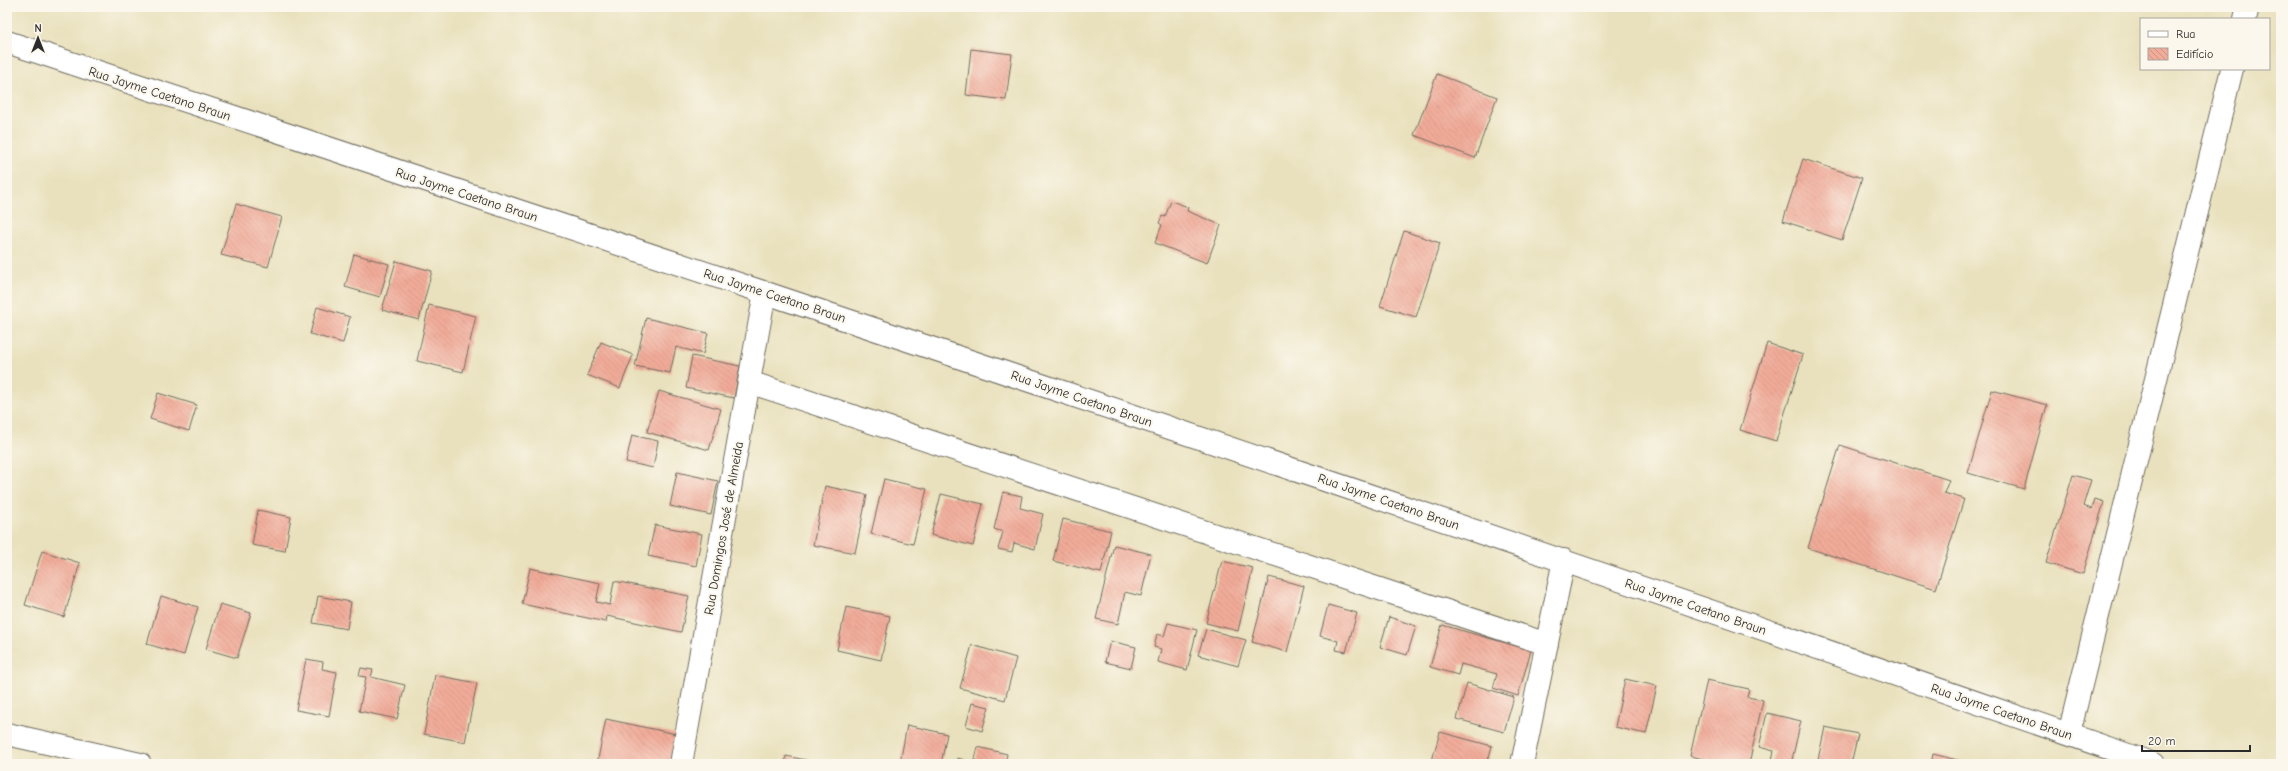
<svg xmlns="http://www.w3.org/2000/svg" width="2288" height="771" viewBox="0 0 2288 771" font-family="'Comic Neue',sans-serif">
<style>
.building{fill:url(#building-back-hatch)}
.lines{fill:none;stroke-linecap:round;stroke-linejoin:round}
.minor-casing{stroke:#6e6b5e;stroke-width:24}
.minor{stroke:#fff;stroke-width:22}
.labels{text-anchor:middle;stroke-width:4;stroke-linejoin:round;paint-order:stroke}
.street-label{font-size:13px;fill:#2b2b2b;stroke:#fbf7ec}
</style>
<defs>
<pattern id="building-back-hatch" width="6" height="6" patternUnits="userSpaceOnUse"><rect width="6" height="6" fill="#f1ab99"/><path d="M-1 5l2 2M0 0l6 6M5-1l2 2" fill="none" stroke="#cf9384"/></pattern>
</defs>
<rect width="100%" height="100%" fill="#fbf7ec"/>
<filter id="ink" filterUnits="userSpaceOnUse"><feTurbulence type="fractalNoise" baseFrequency=".025" numOctaves="2"/><feDisplacementMap in="SourceGraphic" scale="8" xChannelSelector="R" yChannelSelector="G"/><feConvolveMatrix kernelMatrix="1 2 1 2 8 2 1 2 1" color-interpolation-filters="sRGB"/></filter>
<filter id="wash" filterUnits="userSpaceOnUse"><feTurbulence type="fractalNoise" baseFrequency=".012" numOctaves="4" result="noise"/><feDisplacementMap in="SourceGraphic" scale="16" xChannelSelector="R" yChannelSelector="G"/><feGaussianBlur stdDeviation="0.9" result="paint"/><feColorMatrix in="noise" values="0 0 0 0 0 0 0 0 0 0 0 0 0 0 0 0 0 1.4 0 .05"/><feComposite in="paint" operator="in"/></filter>
<g filter="url(#wash)">
<rect width="100%" height="100%" fill="#e9e1bd"/>
<g id="blocks">
<path class="building" d="M971,49L1012,54L1006,100L966,95Z
M1437,74L1497,97L1475,158L1414,135Z
M1803,159L1862,178L1842,240L1783,221Z
M1171,201L1188,207L1187,211L1221,225L1207,263L1155,243L1162,225L1159,223L1162,216L1165,217Z
M236,204L282,217L268,267L221,255Z
M1404,231L1440,243L1416,317L1380,306Z
M354,254L389,264L380,297L345,287Z
M396,261L432,271L419,320L382,310Z
M429,305L476,316L463,372L417,361Z
M317,307L350,317L343,343L310,334Z
M646,318L708,333L703,354L676,347L670,373L635,366Z
M601,342L633,355L620,388L587,375Z
M1767,343L1803,355L1776,441L1740,430Z
M692,356L740,366L734,398L686,388Z
M1992,390L2047,405L2024,489L1968,473Z
M659,391L721,409L709,450L647,432Z
M158,393L197,405L189,431L150,419Z
M632,435L658,441L653,468L626,462Z
M1840,445L1949,480L1944,493L1964,499L1936,589L1808,548Z
M677,472L718,481L711,515L670,506Z
M2073,475L2091,480L2083,506L2092,509L2095,499L2104,502L2083,574L2046,563Z
M884,479L927,489L913,544L871,534Z
M825,486L867,495L855,553L813,545Z
M1003,492L1022,496L1020,508L1043,514L1035,549L1014,543L1012,552L998,549L1003,532L994,529Z
M941,494L983,504L973,546L931,535Z
M258,510L291,517L285,551L252,545Z
M1063,519L1111,531L1101,573L1053,561Z
M655,525L702,534L696,566L648,556Z
M1114,545L1151,554L1141,596L1125,592L1118,624L1096,619Z
M42,551L80,563L64,617L25,605Z
M1222,561L1253,568L1238,631L1206,623Z
M530,568L600,583L596,602L610,605L614,581L689,596L681,632L607,616L606,622L522,604Z
M1269,577L1304,586L1287,652L1252,642Z
M161,596L198,607L184,655L147,644Z
M318,596L351,602L347,629L313,623Z
M220,604L251,613L237,658L206,649Z
M1328,605L1357,613L1346,652L1336,650L1338,641L1320,636Z
M846,607L890,616L881,660L837,650Z
M1389,617L1416,626L1407,655L1380,647Z
M1168,623L1197,630L1187,670L1158,662L1161,649L1154,647L1157,634L1164,636Z
M1442,625L1531,650L1518,696L1493,688L1497,674L1461,664L1458,675L1430,667Z
M1206,629L1246,640L1238,666L1198,655Z
M1110,641L1136,647L1131,668L1105,662Z
M972,645L1016,658L1005,700L960,688Z
M306,659L323,662L322,669L337,672L329,716L296,710Z
M361,668L373,670L371,677L405,685L397,719L359,711L366,677L359,676Z
M435,675L477,683L465,742L424,734Z
M1625,679L1657,686L1646,734L1615,727Z
M1707,680L1749,689L1747,697L1763,700L1749,764H1725L1690,756Z
M1467,683L1514,697L1504,732L1457,719Z
M972,703L989,707L982,731L966,726Z
M1767,713L1801,721L1791,764H1771L1774,751L1759,747Z
M606,719L676,734L670,764H597Z
M907,725L947,734L941,764L900,763Z
M1825,727L1858,734L1851,764H1817Z
M1440,732L1492,746L1487,764H1431Z
M978,747L1007,754L1005,764H957L958,758L974,763Z
M1933,754L1969,763V764H1931Z
M786,756L821,763V764H785Z"/>
</g>
</g>
<g filter="url(#ink)">
<use href="#blocks" fill-opacity="0" stroke="#6e6b5e" stroke-width="1"/>
<g class="lines">
<g class="minor-casing">
<path id="minor" d="M2245,19L2248,7
M7,42C724,278 1441,516 2154,764
M749,382L1547,644
M7,734L140,764
M2069,734L2232,69
M681,764L765,292
M1522,764L1564,560"/>
</g>
<use href="#minor" class="minor"/>
</g>
</g>
<g class="labels">
<g class="street-label">
<text transform="translate(160 93) rotate(18)" y="5">Rua Jayme Caetano Braun</text>
<text transform="translate(467 194) rotate(18)" y="5">Rua Jayme Caetano Braun</text>
<text transform="translate(775 295) rotate(18)" y="5">Rua Jayme Caetano Braun</text>
<text transform="translate(1082 398) rotate(19)" y="5">Rua Jayme Caetano Braun</text>
<text transform="translate(1389 501) rotate(19)" y="5">Rua Jayme Caetano Braun</text>
<text transform="translate(723 528) rotate(-80)" y="5">Rua Domingos José de Almeida</text>
<text transform="translate(1696 606) rotate(19)" y="5">Rua Jayme Caetano Braun</text>
<text transform="translate(2002 711) rotate(19)" y="5">Rua Jayme Caetano Braun</text>
</g>
</g>
<rect width="2288" height="771" fill="none" stroke="#fbf7ec" stroke-width="24"/>
<rect x="2140" y="18" width="130" height="52" fill="#fbf7ec" stroke="#a8a59f"/>
<rect x="2148" y="31" width="20" height="6" fill="#ffffff" stroke="#a8a59f"/>
<text x="2176" y="38" font-size="12" fill="#2b2b2b">Rua</text>
<rect x="2148" y="48" width="20" height="12" fill="url(#building-back-hatch)" stroke="#a8a59f"/>
<text x="2176" y="58" font-size="12" fill="#2b2b2b">Edifício</text>
<g transform="translate(38 38)" stroke="#fbf7ec" stroke-width="3" paint-order="stroke">
<path d="M0-3L7 15L0 10L-7 15Z" fill="#2b2b2b"/>
<text y="-6" font-size="11" font-weight="bold" text-anchor="middle" fill="#2b2b2b">N</text>
</g>
<path d="M2142 745v6h108v-6" fill="none" stroke="#2b2b2b" stroke-width="2"/>
<text x="2148" y="745" font-size="12" fill="#2b2b2b" stroke="#fbf7ec" stroke-width="3" paint-order="stroke">20 m</text>
</svg>
